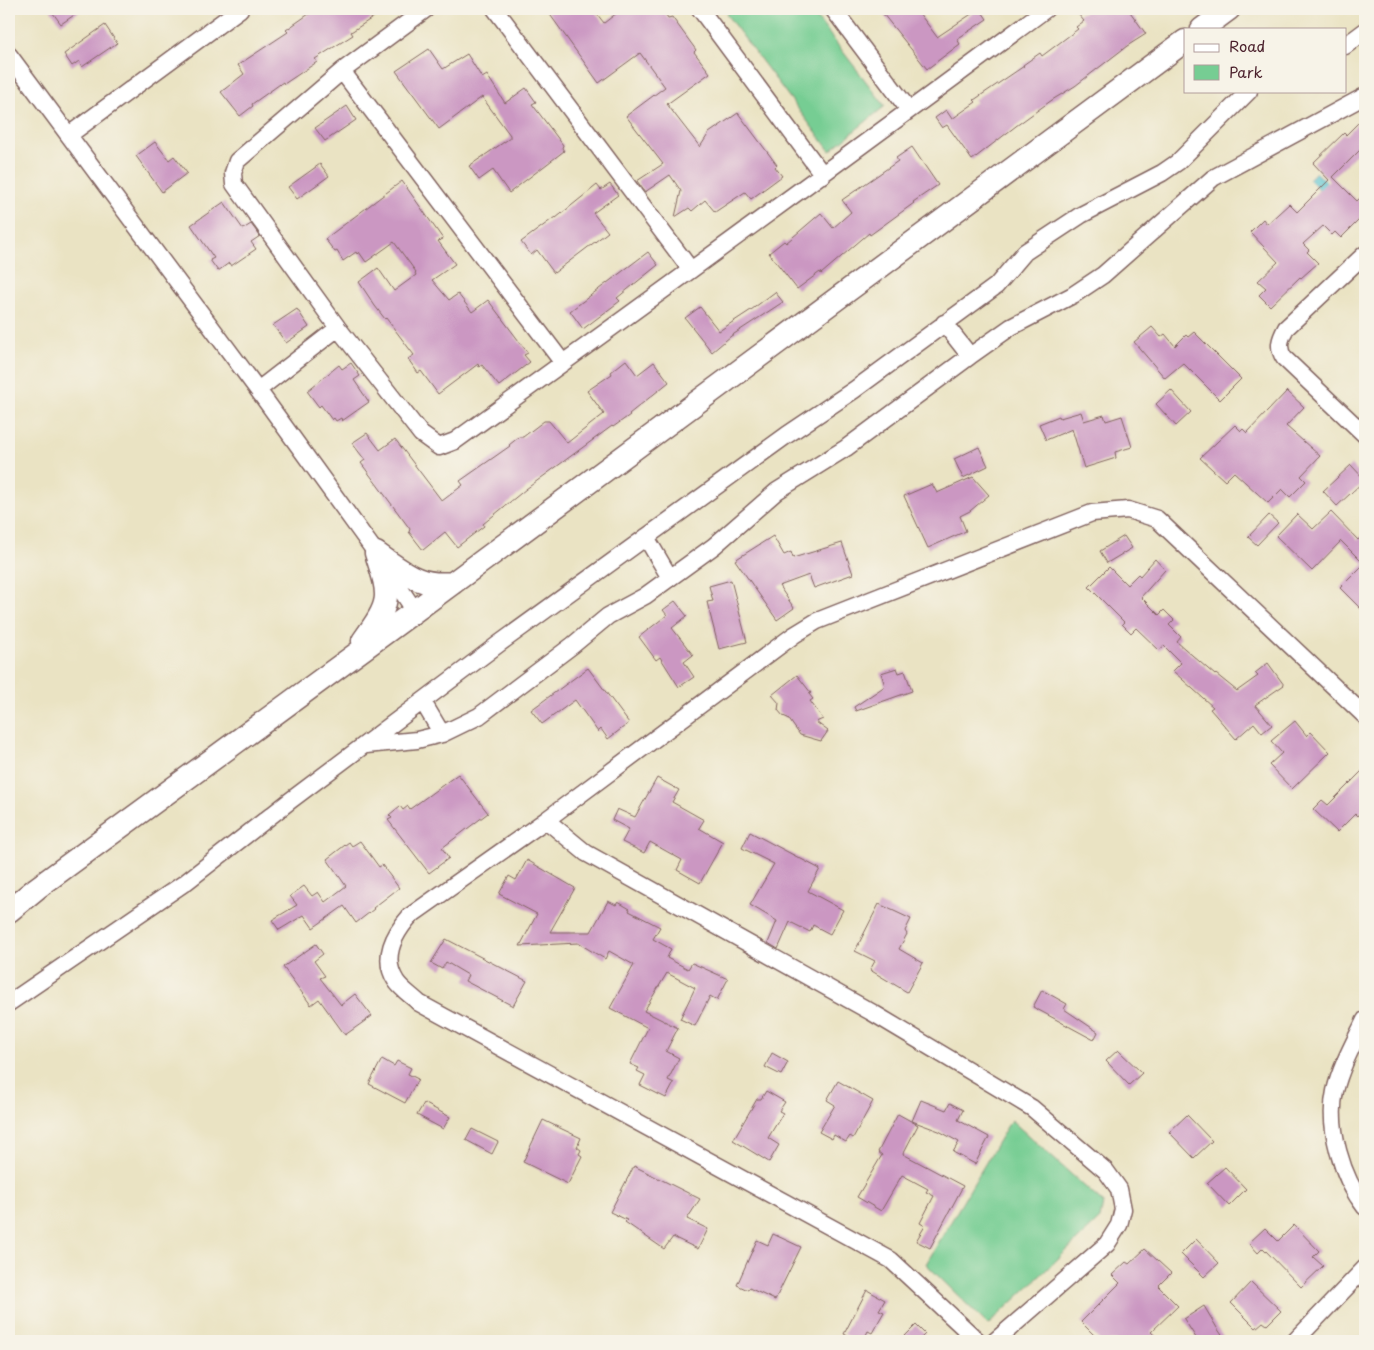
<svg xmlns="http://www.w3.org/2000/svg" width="1374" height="1350" viewBox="0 0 1374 1350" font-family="'Playpen Sans',sans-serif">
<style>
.green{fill:#76cd93;stroke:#60765f}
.water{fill:#58c4d0;stroke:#51727e}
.building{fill:#cb97c2}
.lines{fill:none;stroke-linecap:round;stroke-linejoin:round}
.minor-casing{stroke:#826460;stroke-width:19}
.secondary-casing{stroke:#826460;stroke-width:25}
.minor{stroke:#fff;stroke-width:16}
.secondary{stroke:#fff;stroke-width:22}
</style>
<rect width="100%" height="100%" fill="#f7f3e8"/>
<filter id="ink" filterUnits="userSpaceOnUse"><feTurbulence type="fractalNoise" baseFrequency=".02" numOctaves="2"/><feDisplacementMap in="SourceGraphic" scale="10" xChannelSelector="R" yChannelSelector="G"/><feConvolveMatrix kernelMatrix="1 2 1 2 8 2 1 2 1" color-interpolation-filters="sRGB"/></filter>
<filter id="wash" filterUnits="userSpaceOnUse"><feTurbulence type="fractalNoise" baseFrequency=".0096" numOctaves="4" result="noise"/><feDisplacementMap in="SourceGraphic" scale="20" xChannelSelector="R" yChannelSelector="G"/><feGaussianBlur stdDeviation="1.12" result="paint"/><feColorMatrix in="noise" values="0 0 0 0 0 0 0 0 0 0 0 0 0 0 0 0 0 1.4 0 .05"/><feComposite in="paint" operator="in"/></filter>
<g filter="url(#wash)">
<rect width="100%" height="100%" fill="#eae3c3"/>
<path class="green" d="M732,9H810L885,106L830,151L726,14Z
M1011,1120L1103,1203L1100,1219L988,1325L926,1264Z"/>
<path class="water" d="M1316,172L1331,187L1324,194L1309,179Z"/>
<g id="blocks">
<path class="building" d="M50,9H83L61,24Z
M316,9H386L351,32L353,35L315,59L317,62L284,84L283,82L252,104L253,106L240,116L221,92L244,74L238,65L288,32L286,30Z
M546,9H593L604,23L622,9H662L668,18L672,17L696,50L694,52L710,73L667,104L676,116L700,147L709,133L738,113L777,165L775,167L782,176L751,199L745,192L715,212L705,200L692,211L689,208L675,217L681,191L670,175L645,192L637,181L663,164L626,116L665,87L640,53L599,83Z
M879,9H916L937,37L979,9H980L987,19L957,39L960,44L927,69Z
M1095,9H1128L1146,34L1127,46L1075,86L1052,100L1016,126L972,160L947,125L942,128L935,118L946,110L952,119L976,102L974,100L1024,66L1023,65L1040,53L1042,56L1078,29L1076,27L1084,21L1078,14Z
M105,25L117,43L82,67L79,61L72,66L64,54Z
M429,49L443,69L467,54L482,78L487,75L505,103L526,88L536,102L532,104L563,145L562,148L564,151L509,193L493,170L479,180L469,166L510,138V135L482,97L439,129L396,71Z
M347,106L356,120L325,141L315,128Z
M1365,116V145L1333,177L1357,201L1365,193V214L1341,238L1335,232L1332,235L1323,226L1303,244L1309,250L1307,252L1318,263L1301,278L1300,277L1270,306L1259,295L1266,288L1258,281L1278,262L1250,232L1263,219L1267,224L1289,204L1297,212L1329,180L1313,163L1344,133L1346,135Z
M155,142L169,160L174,156L187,173L162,192L136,156Z
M912,147L938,185L913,202L914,203L870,235L869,233L821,274L820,272L797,289L769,253L784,241L786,243L821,213L833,228L851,212L842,200L898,161L896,158Z
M320,164L329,176L297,199L288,187Z
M402,181L443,239L438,241L455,264L432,280L449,300L458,294L472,312L488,300L528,353L524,355L530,362L499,386L482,365L479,367L478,364L438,394L421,371L418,373L408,359L414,355L386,318L385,319L375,306L359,282L378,268L394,291L416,275L415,273L416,272L394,242L366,262L359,252L357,254L356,252L343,261L337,251L335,252L325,239Z
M610,184L618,195L593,213L608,232L554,273L537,250L531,255L521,242L555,217L556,218L597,185L601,190Z
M224,202L243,229L251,224L260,236L251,242L256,249L231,266L229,263L218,271L210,260L214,258L191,225Z
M648,252L658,265L617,298L620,301L583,329L570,311Z
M775,292L783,302L731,336L712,352L685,318L700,307L719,331L751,310Z
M297,309L309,327L286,343L273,325Z
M1152,327L1161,337L1165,334L1175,346L1186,335L1188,337L1194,332L1241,379L1220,400L1183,363L1165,378L1134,342Z
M626,360L637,375L654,362L669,382L629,414L630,415L613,427L612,426L526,489L483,524L484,526L457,547L445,532L423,550L409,532L410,529L361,463L365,460L352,443L367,433L380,450L395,439L442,501L463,485L460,481L510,446L509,445L519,437H523L544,421H549L567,443L604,414L587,391L612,374L611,372Z
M351,363L360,376L354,380L369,402L342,421L341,418L336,421L334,418L332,420L321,405L319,407L307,391L339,365L342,369Z
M1171,390L1191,412L1176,426L1156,404Z
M1287,391L1304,407L1286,426L1320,456L1301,476L1306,481L1290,497L1282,489L1268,503L1234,472L1225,481L1200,458L1235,425L1241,431L1243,429L1247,433Z
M1081,412L1084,421L1104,415L1106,421L1122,416L1132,447L1115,452L1116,458L1084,468L1072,429L1046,440L1039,424L1059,416L1060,418Z
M979,447L988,466L963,478L954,459Z
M1351,465L1365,480L1337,506L1323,491Z
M973,477L989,495L970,511L960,516L966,531L928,548L904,496L932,484L937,493Z
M1331,512L1358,540L1365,533V613L1340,588L1364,564L1341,541L1312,571L1276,536L1297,514L1313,529Z
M1269,515L1278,523L1257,545L1248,537Z
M773,536L784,555L791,552L793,558L842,543L853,574L814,588L809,575L779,586L794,608L777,620L735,560Z
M1124,536L1132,548L1107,563L1100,551Z
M1155,559L1165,570L1141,597L1159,615L1164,610L1174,620L1169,625L1181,637L1177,642L1215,675L1216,674L1237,691L1258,676L1255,673L1268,663L1284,685L1255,705L1272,725L1262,733L1254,723L1236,739L1210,709L1213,707L1173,671L1181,663L1164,646L1159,650L1136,628L1131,633L1122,624L1124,622L1089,587L1109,567L1127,585L1138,574L1140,576Z
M731,580L747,642L719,649L707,602L713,601L709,586Z
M675,601L687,616L672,628L693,655L684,662L694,677L679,687L660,657L656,660L639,637L667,615L663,610Z
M588,668L629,723L608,739L601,729L598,732L575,700L542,724L531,710Z
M897,668L899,673L905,671L912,691L856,711L854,707L885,686L881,673Z
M797,675L811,693L809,694L813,699L810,701L823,719L816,722L828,731L821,741L800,735L788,718L783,716L778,710L779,703L772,695Z
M1295,721L1307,736L1311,732L1330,752L1292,789L1269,765L1282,753L1271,741Z
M1365,768V807L1357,816L1355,814L1337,832L1313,809L1322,800L1328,805Z
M458,774L488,813L442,848L449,858L429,873L388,820L392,818L389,815L400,806L403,810L408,806L410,809Z
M657,778L679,790L672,802L704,820L699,828L723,842L700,883L677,870L682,860L650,842L644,853L622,842L629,829L612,820L617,809L635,817Z
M750,832L820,869L808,891L843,910L830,934L813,925L810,932L790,922L778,949L768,943L777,921L750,905L774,864L742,848Z
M360,841L379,867L382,865L399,888L373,908L374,909L356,923L344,906L313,928L304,915L279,930L272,920L297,905L290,896L304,886L312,896L318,892L325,902L346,886L327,859L349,842L352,846Z
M527,860L575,888L550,932H591L608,901L616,905L618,902L630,909L629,911L660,927L653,939L671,949L667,958L688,969L692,963L728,979L717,1000L710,996L695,1026L680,1019L695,988L667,973L644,1011L678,1028L666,1051L679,1058L668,1080L674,1083L666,1098L640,1085L645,1075L637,1071L639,1068L630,1064L648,1028L610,1008L634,965L609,951L605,959L578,943L520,946L537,914L499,894L509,876L516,880Z
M879,904L911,919L905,931L907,934L899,949L923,963L907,992L870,970L875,961L855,951Z
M446,939L527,981L513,1006L465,981L468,975L446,962L442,969L431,963Z
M316,944L323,954L314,961L325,976L320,978L341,1005L355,994L372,1016L345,1035L319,999L311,1005L283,967Z
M1042,990L1067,1004L1064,1009L1098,1032L1094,1040L1033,1007Z
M1118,1050L1142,1073L1129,1085L1106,1061Z
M772,1053L788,1062L781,1075L765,1067Z
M382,1059L394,1066L397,1061L411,1068L408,1074L418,1079L405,1103L369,1084Z
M838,1081L873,1101L853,1138L850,1136L846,1142L834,1135L832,1139L819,1132L835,1105L827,1100Z
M766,1091L785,1102L779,1111L783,1113L768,1138L779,1145L769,1162L733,1140L757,1099H761Z
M921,1100L946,1110L950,1103L963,1110L958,1120L989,1137L975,1164L953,1152L959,1142L939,1131L912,1121Z
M424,1103L450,1117L443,1129L417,1115Z
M898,1114L918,1125L903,1154L963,1186L930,1248L916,1241L925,1226L920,1223L934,1196L926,1192L928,1189L902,1175L881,1211L857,1197L882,1155L878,1152Z
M1187,1115L1212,1141L1194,1158L1169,1132Z
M543,1120L581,1138L577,1147L581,1150L579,1154L582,1156L568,1184L523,1162Z
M472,1129L498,1142L492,1154L466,1140Z
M634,1166L700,1199L687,1219L708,1229L698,1249L673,1237L664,1249L625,1222L627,1220L610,1212Z
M1225,1167L1246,1189L1229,1206L1207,1183Z
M1294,1225L1319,1251L1313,1257L1323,1266L1301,1287L1263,1248L1258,1253L1249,1243L1265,1228L1278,1241Z
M773,1234L801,1247L775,1300L749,1288L748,1290L737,1285L757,1240L768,1245Z
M1196,1239L1219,1263L1204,1277L1181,1254Z
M1145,1249L1171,1273L1159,1285L1160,1286L1159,1287L1178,1306L1151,1332L1161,1341H1100L1081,1322L1120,1283L1112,1275L1126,1262L1129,1264Z
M1251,1282L1281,1311L1267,1325L1263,1322L1256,1328L1231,1303Z
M867,1290L885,1300L879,1310L884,1312L872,1333L868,1331L863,1341H857L844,1334Z
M1204,1306L1217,1328L1226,1341H1198L1184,1319Z
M916,1325L925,1334L918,1341H900Z"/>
</g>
</g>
<g filter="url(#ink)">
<use href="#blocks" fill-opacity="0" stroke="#826460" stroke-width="1"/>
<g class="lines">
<g class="minor-casing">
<path id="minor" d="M426,9L342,71L237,161L233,173L234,184L338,328L421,434L439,447L455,441C653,298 850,155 1046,9
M495,9L691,270
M700,9L823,175
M833,9L909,110
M1345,46L1365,31
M9,55L258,390L376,553L415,611
M342,71L563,363
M69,135L240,9
M1365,254L1286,328C1280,339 1277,347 1284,358L1365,435
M944,323L970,356
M258,390L338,328
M646,537L670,578
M423,702L442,734
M366,745L417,740L442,734L479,716L573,645L608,616L645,596L714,546L777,491L846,448L970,356L1011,327L1073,295L1103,275L1213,178L1365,96
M546,820L586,853L873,1013L1032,1108L1106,1171L1119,1189L1123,1209L1119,1225L1107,1244L995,1341
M9,1003L186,882L291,800L500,643L787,435L854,390L996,286L1025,252L1081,215L1162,173L1178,162L1249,91
M1365,1020C1354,1043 1341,1066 1335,1091C1327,1127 1342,1178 1365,1207
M978,1341L891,1260L419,1003C412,996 401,989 396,981C381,958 394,934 410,916L546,820L794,635L817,621L1092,513L1128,510L1157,519L1365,716
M1295,1341L1365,1268"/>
</g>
<g class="secondary-casing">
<path id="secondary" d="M1202,29L1229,9
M376,553C404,572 418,587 453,583
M363,641C391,602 391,599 376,553
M9,911L37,888L415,611L1185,41"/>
</g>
<use href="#minor" class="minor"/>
<use href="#secondary" class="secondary"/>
</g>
</g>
<rect width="1374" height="1350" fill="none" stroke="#f7f3e8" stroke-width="30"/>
<rect x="1184" y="28" width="162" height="65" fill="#f7f3e8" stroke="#b29e9c"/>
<rect x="1194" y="44" width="25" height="8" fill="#ffffff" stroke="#b29e9c"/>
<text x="1229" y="52" font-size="15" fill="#4a1f2b">Road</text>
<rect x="1194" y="65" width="25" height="15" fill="#76cd93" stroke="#b29e9c"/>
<text x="1229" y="78" font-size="15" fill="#4a1f2b">Park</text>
</svg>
